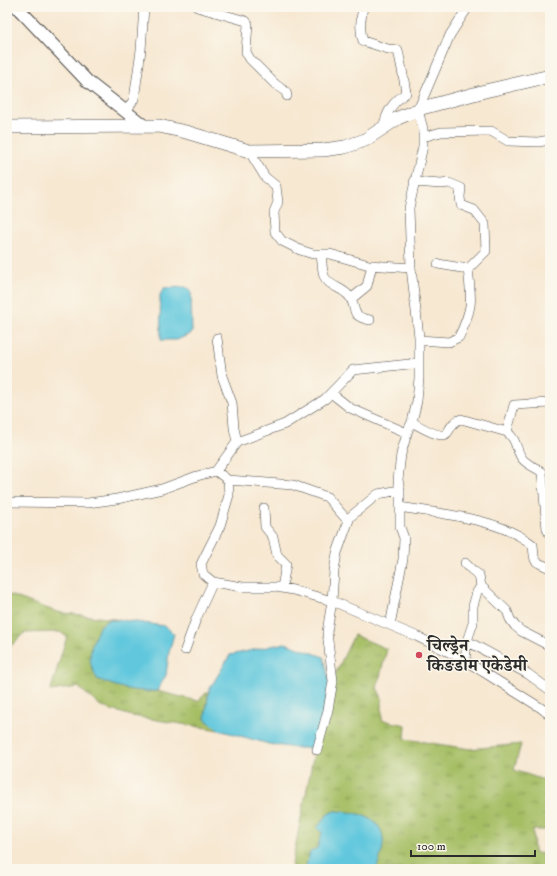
<svg xmlns="http://www.w3.org/2000/svg" width="557" height="876" viewBox="0 0 557 876" font-family="'IM FELL DW Pica','Noto Serif Devanagari',serif">
<style>
.grass{fill:url(#grass-tufts);stroke:#687448}
.water{fill:#60c7dd;stroke:#467984}
.lines{fill:none;stroke-linecap:round;stroke-linejoin:round}
.street-casing{stroke:#4a4744;stroke-width:10}
.secondary-casing{stroke:#4a4744;stroke-width:14}
.primary-casing{stroke:#4a4744;stroke-width:14}
.street{stroke:#fff;stroke-width:9}
.secondary{stroke:#fff;stroke-width:12}
.primary{stroke:#fff;stroke-width:13}
.poi-dot{fill:#d1495b;stroke:#fbf7ec;stroke-width:1.5}
.labels{text-anchor:middle;stroke-width:3;stroke-linejoin:round;paint-order:stroke}
.poi-label{font-size:17px;font-weight:bold;fill:#2b2b2b;stroke:#fbf7ec;text-anchor:start}
</style>
<defs>
<pattern id="grass-tufts" width="24" height="20" patternUnits="userSpaceOnUse"><rect width="24" height="20" fill="#a5be64"/><path d="M3 7l-1-3M5 7V3M7 7l1-3M15 17l-1-3M17 17v-4M19 17l1-3" fill="none" stroke="#879b53"/></pattern>
</defs>
<rect width="100%" height="100%" fill="#fbf7ec"/>
<filter id="ink" filterUnits="userSpaceOnUse"><feTurbulence type="fractalNoise" baseFrequency=".025" numOctaves="2"/><feDisplacementMap in="SourceGraphic" scale="8" xChannelSelector="R" yChannelSelector="G"/><feConvolveMatrix kernelMatrix="1 2 1 2 8 2 1 2 1" color-interpolation-filters="sRGB"/></filter>
<filter id="wash" filterUnits="userSpaceOnUse"><feTurbulence type="fractalNoise" baseFrequency=".012" numOctaves="4" result="noise"/><feDisplacementMap in="SourceGraphic" scale="16" xChannelSelector="R" yChannelSelector="G"/><feGaussianBlur stdDeviation="0.9" result="paint"/><feColorMatrix in="noise" values="0 0 0 0 0 0 0 0 0 0 0 0 0 0 0 0 0 1.4 0 .05"/><feComposite in="paint" operator="in"/></filter>
<g filter="url(#wash)">
<rect width="100%" height="100%" fill="#f7e8d2"/>
<path class="grass" d="M7,594L57,612L122,620H108L146,692L157,691L198,701L209,690L205,719L219,730L132,716L102,707L78,687L50,691C57,673 60,655 67,637L60,632L24,633L7,650Z
M354,635L387,649L377,688L382,698V720L406,725L405,739L470,749L521,744L514,770L550,782V830H533L534,853L550,854V869H291L316,743L330,685Z"/>
<path class="water" d="M185,287L191,290L192,333L177,340H161L160,295L164,288Z
M108,620H122L165,626L174,634L169,652L166,675L157,691C132,692 120,688 97,679L91,665L90,658L92,644L99,627Z
M285,643L324,657L330,685L316,743L310,748H295L269,744L219,730L205,719L209,690L230,655Z
M334,811C359,811 390,819 382,851C380,857 379,864 376,869H305L310,852L317,848L322,833L317,828L328,814Z"/>
</g>
<g filter="url(#ink)">
<g class="lines">
<g class="street-casing">
<path id="street" d="M197,7L246,21L248,24L246,52L250,59L275,84L286,92L287,96
M363,7C361,18 359,30 363,41L388,49L398,50C401,65 404,78 406,93C392,103 387,111 383,128
M126,112L134,99L141,50L144,7
M423,137L441,132L491,131L508,141L538,142L550,140
M249,151L265,177L276,186L278,202L274,212L275,232L282,241L300,250L313,254H330L369,265L411,268
M414,182L441,184L449,183L461,188L460,197L461,205L474,210L485,224L486,251L468,269C472,302 473,307 459,337L449,342L419,340
M321,254C322,261 322,270 324,276C328,286 343,288 349,296C358,307 348,316 370,320
M438,264L468,269
M351,299L367,286L372,265
M217,338L222,376L232,403L234,428L237,442
M331,393L350,408L407,433
M412,422C419,426 435,436 443,435C450,435 449,422 461,419L507,432C517,440 515,447 521,457C526,465 536,467 542,472L547,529L550,535
M507,432L514,405L550,403
M228,480L293,485L327,497L348,521
M7,502L88,503L117,499L162,489L197,476L216,471L237,442L285,424L325,399L353,370L419,363
M400,507C441,514 499,518 533,545C535,564 532,560 550,568
M264,508L265,527L273,537L277,555L286,564L282,588
M465,563L472,570L479,575L481,586L507,611L510,619L515,626L521,631L550,646
M213,582L243,587H276L293,590L332,601L416,636L461,658L541,708L550,715
M390,625L403,559L404,538L400,527V490L398,480L401,454L408,430L412,422L417,401L419,378V337L411,268L409,208L423,146V129L418,110L450,35L468,7
M467,641L528,674L550,690
M185,650L196,619L213,582L203,574L201,564L220,526L229,495L228,480L216,471
M465,660L467,641L473,623V606L477,592L481,586
M317,750L328,710L333,681L327,632L332,601L334,571L337,553L350,517L378,494L400,490"/>
</g>
<g class="secondary-casing">
<path id="secondary" d="M17,7L88,82L143,125"/>
</g>
<g class="primary-casing">
<path id="primary" d="M7,127L159,126L186,132L249,151L323,150L345,147L365,140L398,118L422,108L485,91L550,76"/>
</g>
<use href="#street" class="street"/>
<use href="#secondary" class="secondary"/>
<use href="#primary" class="primary"/>
</g>
</g>
<circle class="poi-dot" cx="419" cy="655" r="4"/>
<g class="labels">
<g class="poi-label">
<text x="427" y="651">चिल्ड्रेन<tspan x="427" dy="20">किङडोम एकेडेमी</tspan></text>
</g>
</g>
<rect width="557" height="876" fill="none" stroke="#fbf7ec" stroke-width="24"/>
<path d="M411 850v6h124v-6" fill="none" stroke="#2b2b2b" stroke-width="2"/>
<text x="417" y="850" font-size="12" fill="#2b2b2b" stroke="#fbf7ec" stroke-width="3" paint-order="stroke">100 m</text>
</svg>
